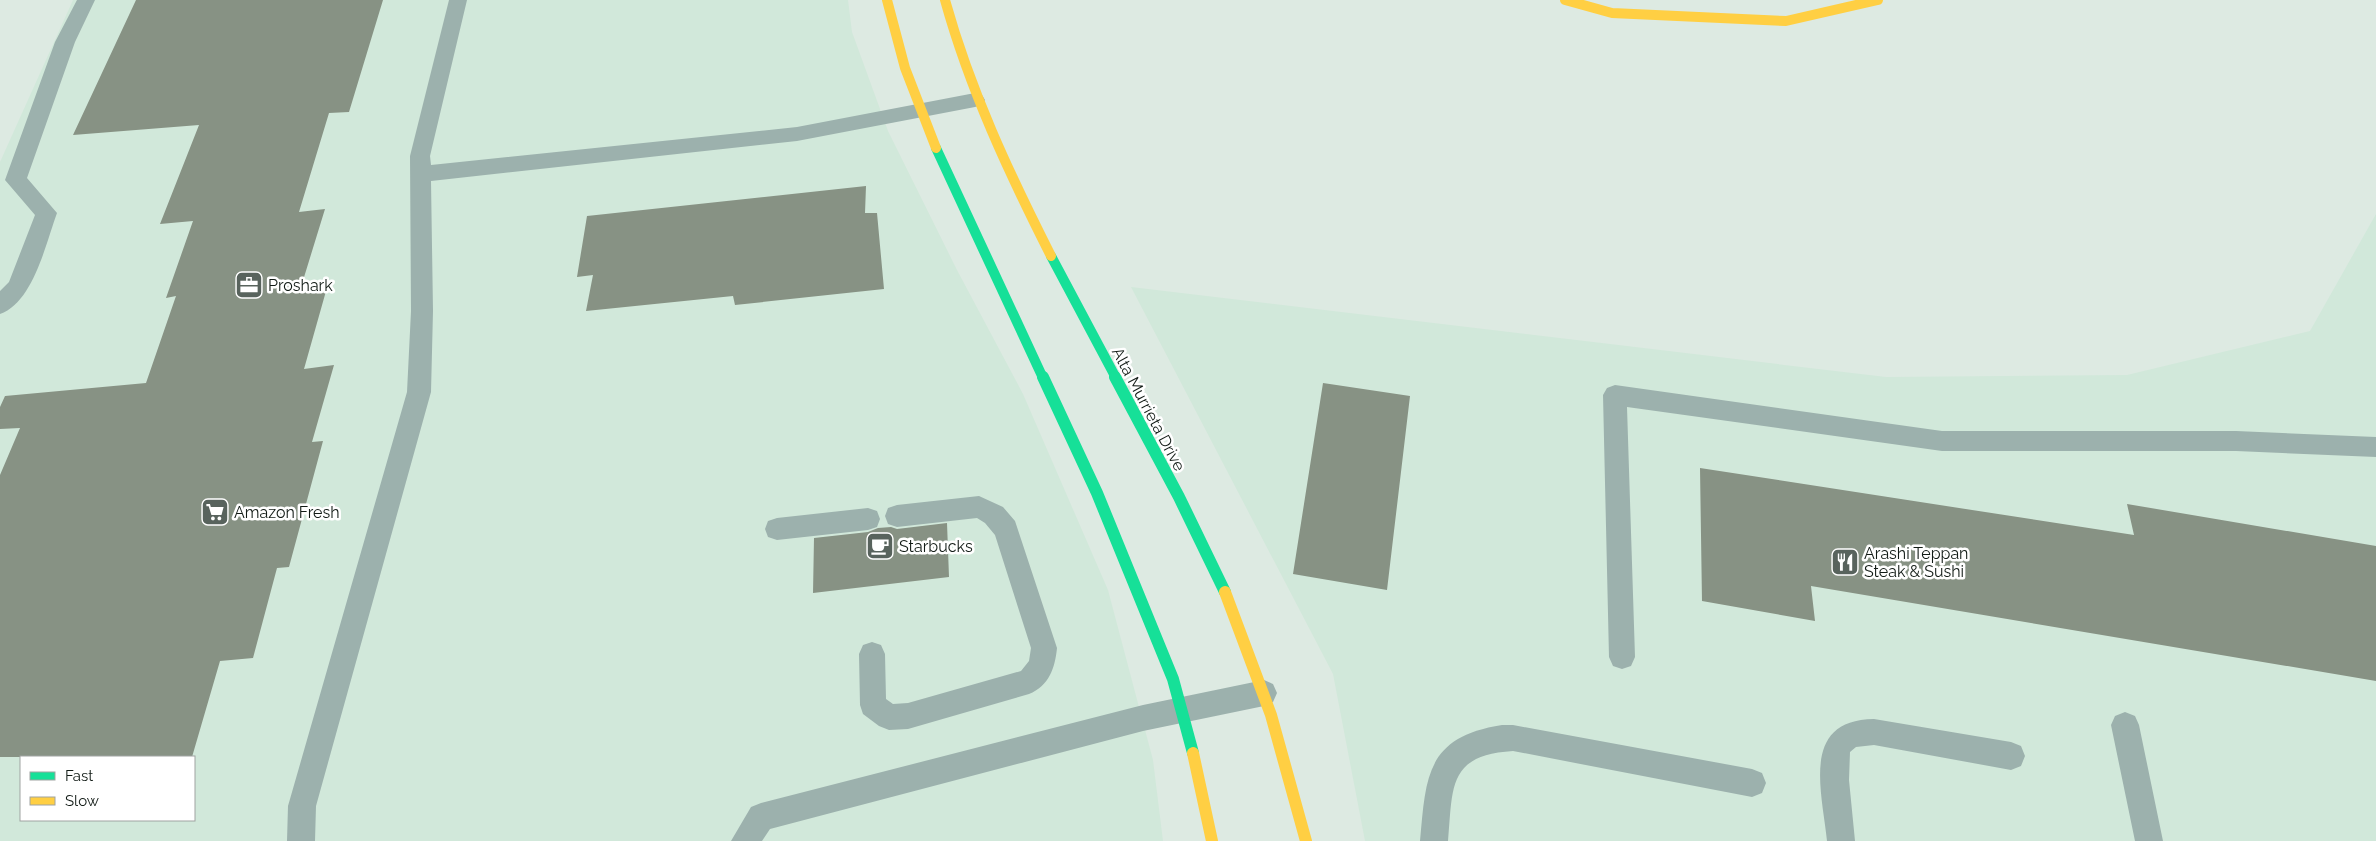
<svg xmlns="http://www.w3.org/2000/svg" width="2376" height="841" viewBox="0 0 2376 841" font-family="Raleway,sans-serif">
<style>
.built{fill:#d1e8da;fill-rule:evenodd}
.building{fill:#879284}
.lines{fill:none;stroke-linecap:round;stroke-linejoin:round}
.lane{fill:#9cb1ad;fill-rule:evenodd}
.fast-far1{stroke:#16e098;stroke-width:10}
.fast{stroke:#16e098;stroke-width:12}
.slow-far1{stroke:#ffcf43;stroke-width:10}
.slow{stroke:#ffcf43;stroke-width:12}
.labels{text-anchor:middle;stroke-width:5;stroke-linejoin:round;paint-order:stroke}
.poi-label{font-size:16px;fill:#111a15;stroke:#fff;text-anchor:start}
.street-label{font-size:16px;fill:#111a15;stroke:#fff}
</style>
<rect width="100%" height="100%" fill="#ddeae2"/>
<path class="built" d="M73,0H848L852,32L888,131L957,270L1023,394L1108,590L1153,760L1163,841H0V162ZM21,757H194V820H21Z
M2376,214V841H1365L1333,674L1131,287L1886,377L2127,375L2310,331Z"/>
<path class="building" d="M136,0H383L349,112L329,113L299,212L325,209L301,287L328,284L304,369L334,365L312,442L323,441L289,567L277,568L253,658L220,661L192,757H0V475L20,428L0,429V407L5,396L146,383L176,296L166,298L193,221L160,224L199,125L73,135Z
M866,186L865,213H877L884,289L735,305L733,296L586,311L593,275L577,277L587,216Z
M1323,383L1410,396L1387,590L1293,574Z
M1700,468L2134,535L2127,504L2376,546V681L1811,586L1815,621L1702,601Z
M947,523L949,577L813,593L814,538L868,532L878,528L891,527L897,529Z"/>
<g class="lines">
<path class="lane" d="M77,0H95L75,42L27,178L57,213C46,243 33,303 0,314V291L9,282L35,215L5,180L55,42Z
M449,0H467L430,156L431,165L797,127L975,93L982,95L985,100L982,105L975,107L797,141L431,181L433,311L431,392L316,806L315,841H287L288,806L407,392L411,311L410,156Z
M1615,385L1942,431H2236L2376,437V457L2236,451H1942L1627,407L1635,657L1631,666L1622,669L1613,666L1609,657L1603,395L1607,388Z
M979,496L1003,507L1015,521L1057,648C1055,668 1049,686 1029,694L908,729L889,730L879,726L863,714L860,705L859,654L863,645L872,642L881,645L885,654L886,699L893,704L908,703L1021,671L1029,661L1031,648L995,535L985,523L977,518L897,527L888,524L885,516L888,508L897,505Z
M868,508L877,511L880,519L877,527L868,530L777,540L768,537L765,529L768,521L777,518Z
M1264,680L1273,684L1277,693L1273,702L1264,706L1143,731L770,829L762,841H731L751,807L761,803L1143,705Z
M2125,712L2135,716L2139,725L2163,841H2135L2111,725L2115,716Z
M1874,719L2011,742L2021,746L2025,756L2021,766L2011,770L1874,745L1856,747L1850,752L1849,780L1855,841H1827C1822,791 1800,720 1874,719Z
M1502,725H1513L1752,769L1762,773L1766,783L1762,793L1752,797L1513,751C1447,755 1453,788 1448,841H1420C1426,776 1426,737 1502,725Z"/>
<path class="fast-far1" d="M936,148L1043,378
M1051,256L1116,378"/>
<path class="fast" d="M1043,377L1097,493L1173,679L1193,753
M1115,377L1179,497L1225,592"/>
<path class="slow-far1" d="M887,0L905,68L936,148
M945,0C970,90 1009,173 1051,256
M1565,0L1612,13L1786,21L1878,0"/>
<path class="slow" d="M1225,592L1271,715L1306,841
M1193,753L1212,841"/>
</g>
<defs>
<g id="office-square" transform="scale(1.4375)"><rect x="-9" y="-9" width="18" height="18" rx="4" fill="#58635d" stroke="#fff"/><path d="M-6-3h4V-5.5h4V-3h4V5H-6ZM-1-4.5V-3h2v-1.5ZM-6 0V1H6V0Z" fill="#fff"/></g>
<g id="supermarket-square" transform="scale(1.4375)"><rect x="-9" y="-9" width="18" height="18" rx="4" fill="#58635d" stroke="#fff"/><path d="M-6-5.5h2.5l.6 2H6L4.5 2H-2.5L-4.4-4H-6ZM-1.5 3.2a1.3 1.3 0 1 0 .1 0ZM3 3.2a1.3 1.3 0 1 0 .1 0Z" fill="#fff"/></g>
<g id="cafe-square" transform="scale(1.4375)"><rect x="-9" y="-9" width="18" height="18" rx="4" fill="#58635d" stroke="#fff"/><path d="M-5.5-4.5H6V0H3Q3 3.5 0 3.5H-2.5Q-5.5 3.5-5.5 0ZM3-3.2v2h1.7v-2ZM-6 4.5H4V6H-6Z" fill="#fff"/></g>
<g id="restaurant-square" transform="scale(1.4375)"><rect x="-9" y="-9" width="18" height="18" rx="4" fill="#58635d" stroke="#fff"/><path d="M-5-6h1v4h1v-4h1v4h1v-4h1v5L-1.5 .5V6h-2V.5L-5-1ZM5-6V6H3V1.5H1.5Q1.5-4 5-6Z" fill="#fff"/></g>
</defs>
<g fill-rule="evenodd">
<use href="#office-square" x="249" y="285"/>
<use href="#supermarket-square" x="215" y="512"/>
<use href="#cafe-square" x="880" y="546"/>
<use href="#restaurant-square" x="1845" y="562"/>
</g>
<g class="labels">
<g class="poi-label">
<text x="268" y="291">Proshark</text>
<text x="234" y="518">Amazon Fresh</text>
<text x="899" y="552">Starbucks</text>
<text x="1864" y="559">Arashi Teppan<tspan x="1864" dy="18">Steak &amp; Sushi</tspan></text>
</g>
<g class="street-label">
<text transform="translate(1149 409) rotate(62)" y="6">Alta Murrieta Drive</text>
</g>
</g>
<rect x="20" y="756" width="175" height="65" fill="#ffffff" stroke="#a0a3a1"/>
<rect x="30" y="772" width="25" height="8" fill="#16e098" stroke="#a0a3a1"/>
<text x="65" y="781" font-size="15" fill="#111a15">Fast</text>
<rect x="30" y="797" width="25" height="8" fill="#ffcf43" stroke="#a0a3a1"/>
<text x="65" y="806" font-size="15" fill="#111a15">Slow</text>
</svg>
